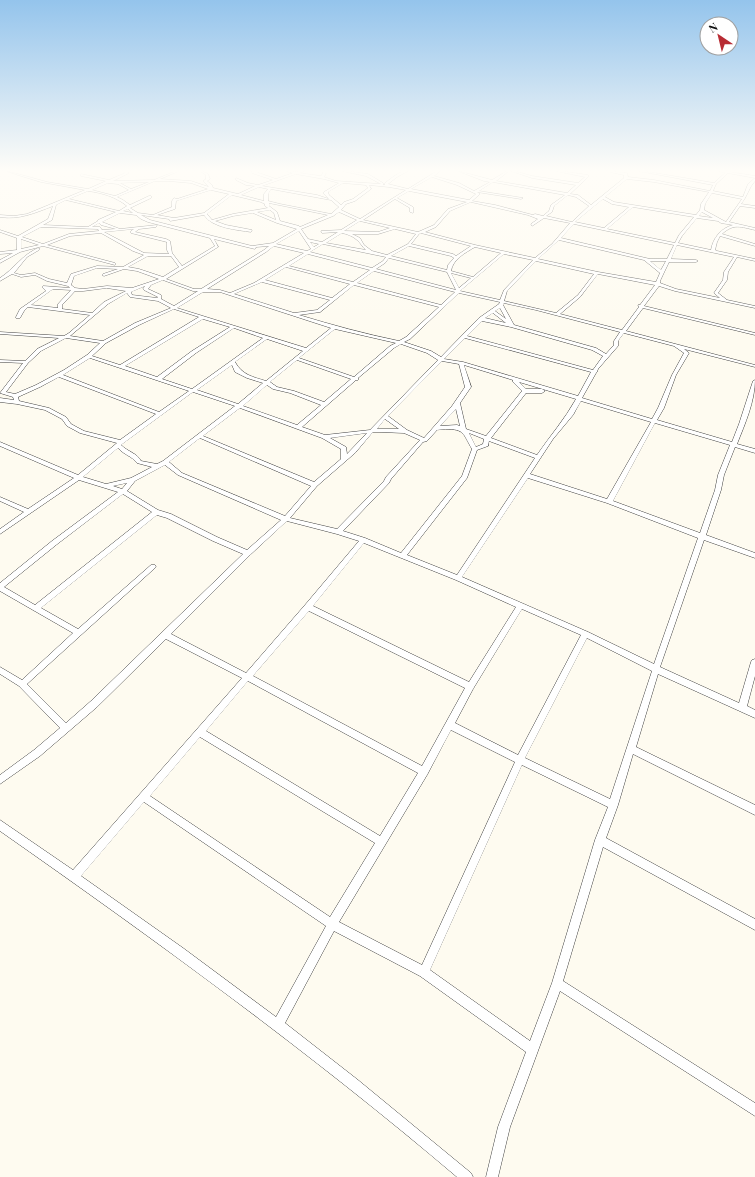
<svg xmlns="http://www.w3.org/2000/svg" width="755" height="1177" viewBox="0 0 755 1177" font-family="'Playfair Display',serif">
<style>
.lines{fill:none;stroke-linecap:round;stroke-linejoin:round}
.street-casing{stroke:#414141;stroke-width:1}
.street{fill:#fff;fill-rule:evenodd}
</style>
<rect width="100%" height="100%" fill="#fefbf0"/>
<g class="lines">
<g class="street-casing">
<path id="street" d="M7,171L47,182L88,189L106,181L81,176V174L109,180L125,173L122,171H125L129,173L113,181L154,180L176,171H179L160,179L191,181L209,187L203,181L206,179V175L200,171H202L208,174L210,179L207,181L212,185L213,188L238,194L255,186L246,185L236,180V178L248,183L258,185L273,180L252,173V171H257L256,172L276,179L293,173L286,171L296,172L304,171L299,173L321,176L323,173L322,171H324L326,173L324,177L336,181L381,184L366,176L342,171H346L368,174L383,183V185H385V183C392,178 399,171 408,171L397,177L388,184L408,189L437,171H440L434,176L459,183L474,191L490,182L484,181L458,171L492,180L507,171H509L496,181L567,193L576,185L532,178L511,171H514L532,176L578,183L585,177L556,171H560L588,175V177L570,194L578,195L591,205L624,178V175L610,172V171L627,173L628,177L654,180L710,191L713,185L639,171H643L714,183L725,173L719,171H730V172L755,176V178L728,173L716,184L713,191L743,197L748,184L755,178V181C749,187 747,197 741,204L755,206V208L740,206L729,222L755,228V230C741,227 734,223 722,234L755,244V246L720,236L717,242L715,250L717,251L755,259V261L737,257L728,272L727,280L718,293L727,300L755,306V308L675,291L659,286L644,306L755,333V335L643,308L626,331L755,365V367L684,349L689,353L676,375L664,408L657,420L732,442L739,424L753,381L755,380C755,401 745,424 737,444L755,449V453L735,447L724,475L721,490L706,535L755,553V558L704,540L660,667L739,703L751,662L752,660L755,659V676L747,706L755,710V718L658,674L636,747L755,805V815L633,754L618,805L606,838L755,919V930L603,847L563,981L755,1103V1116L560,991L510,1127L498,1177H486L498,1127L526,1052L420,976L334,931L285,1023L358,1080L471,1173L473,1177H457C311,1053 157,941 0,831V820L73,870L242,678L166,639L97,707L40,756L0,784V775L34,750L60,728L19,686L0,674V667L22,680L73,633L0,591V583L52,541L118,492L79,480L0,534V529L24,512L0,501V497L28,509L74,478L0,446V442L78,475L117,443L80,433L67,426L62,419L45,410L17,404L0,402V398L14,400L13,397L0,393L23,363L0,362V360L25,361L37,349L59,338L0,334V332L64,336L69,333L90,315L28,307L24,311L20,318H16V317L20,309L46,291L42,287L43,286L70,288L68,286L47,281L35,275L21,277L12,274L0,281V278C14,269 22,255 38,248L40,249L39,250L27,257L14,273L21,275L35,273L49,279L67,283L71,274L97,266L123,267L144,255L133,251L101,233L70,236L47,245L115,263V265L43,246L20,252L0,263V260L13,253L0,254V252L17,250V238L0,232V230L18,236L48,219L53,206C35,213 19,220 0,217V215L14,216L27,214L85,190L41,182L18,175ZM296,174L324,179L339,183L324,192V194L329,199L317,195L262,186ZM432,177L457,185L476,194L469,200L411,189ZM627,179L654,182L709,192L701,204L700,210L696,215L614,202L605,197ZM155,181H169L191,183L208,189L177,199L174,198L172,201V207L153,215L138,213L130,208L151,198V196H149L130,205L123,200L117,197ZM149,182L131,189L120,183ZM493,182L565,195L551,205L549,211L543,216L535,214L533,215L495,205L472,201L480,194L477,192L521,199L523,198L479,191ZM108,183L118,184L129,190L115,196L92,190ZM343,183L366,185L368,188L353,199L344,202L341,205L329,195L328,192ZM369,185L389,187L406,190L360,219L341,210L346,204L355,201L371,189ZM259,187L268,189L264,194V201L241,195ZM271,189L331,200L339,207L331,214L280,204L268,201V194ZM211,190L229,194L204,213L174,218L157,215L175,209L176,201ZM88,191C103,193 116,197 127,206L119,211L69,199ZM409,191L467,202L448,209L434,225L418,232L363,220L395,199L410,208V212L413,213V207L397,198ZM712,193L742,199L726,222L704,210L705,204ZM232,195L261,202L265,204V206L268,208L233,214L212,220L207,214ZM568,195L576,197L589,206L572,222L546,216L552,212L554,206ZM603,199L612,204L629,207L604,228L575,222ZM66,200L116,212L98,220V221L88,227L43,225L52,220L56,205ZM471,202L528,215L538,219L531,224L532,226L544,218L570,223L552,244L535,258L475,245L425,232L436,227L450,211ZM269,203L328,215L300,227L299,226L280,221L277,212L269,206ZM633,207L694,217L679,235L675,243L607,229ZM128,209L133,213L123,211ZM270,210L274,213L276,220L257,212ZM339,212L357,220L341,230L321,231L322,233L338,232L322,242L308,239L301,229L333,216ZM702,212L713,218L699,216ZM120,213L136,215L141,219L148,222L210,238L215,246L182,266L172,253L170,241L166,239L135,232L139,229L156,227L157,225L120,229L102,222ZM253,213L277,223L297,229L273,243L252,246L150,220L141,215L169,219L170,221L204,215C212,228 238,230 251,232L252,230L226,225L215,221L233,216ZM697,218L718,221L721,223L733,225C721,228 713,238 711,250L678,243L682,236ZM360,221L390,228L378,232L344,231ZM99,223L101,225L116,229L102,230L100,227H92ZM574,224L674,245L667,259H650L561,238ZM41,227L98,229L99,231L69,234L43,244L22,237ZM134,229L131,231V233L167,242V250L169,254L144,253L104,232ZM395,229L416,234L408,244L387,255L372,251L364,245L360,238L352,234H378ZM299,231L311,249L307,251L276,244ZM342,233C347,234 353,236 357,240C361,243 362,247 366,250L326,243ZM421,233L471,246L456,256L453,254L411,244L419,234ZM21,239L39,245L21,249ZM214,239L255,249L256,247L269,246L264,250L201,289H194L166,279L218,247ZM559,240L644,260L660,273L656,282L598,272L538,259ZM310,242L319,244L314,247ZM323,244L386,257L383,261L372,268L310,252ZM677,245L734,257L724,272L723,280L714,293L720,298L676,289L660,283V281L669,262H696L698,261L696,260L671,259ZM274,246L304,253L254,283L230,293L220,290L207,289L266,252ZM409,246L451,256L454,258L448,265L447,270L391,256ZM475,247L501,253L473,277L451,271C453,259 465,253 475,247ZM308,254L370,270L353,282L289,266ZM504,254L533,260L504,290L500,300L460,291ZM148,256H171L179,267L163,277L139,269L128,267ZM389,258L447,272L456,290L376,269L385,263ZM536,261L594,274L578,295L556,313L504,301L507,291ZM650,261H666L661,270ZM286,267L350,284L332,298L265,280ZM97,268L118,269L103,274L102,275L104,276L124,269L137,271L159,279L132,288L107,286L83,289L75,288L71,285L74,276ZM374,271L455,292L441,305L357,283ZM451,273L471,278L459,288ZM598,274L655,285L640,305H638L639,307L622,330L560,314L580,297ZM163,280L193,291H198L174,306L161,299V295L148,289L151,285ZM262,282L330,300L317,310L294,313L234,294ZM354,285L439,307L406,337L399,341C365,334 332,325 299,315L320,312ZM145,286L143,289L144,290L158,297L157,298L132,295L131,292ZM107,288L126,291L104,302L92,313L62,309V305L75,291H83ZM53,289L71,290L58,304V308L31,305ZM203,292H220L331,328L306,348L177,308ZM127,293L130,297L158,301L171,308L135,323L103,341L70,336L108,304ZM459,293L500,302L499,304L479,318L441,357L431,351L404,342L410,339ZM504,303L536,310L620,332L614,341V345L606,354L596,348L514,325L503,305ZM500,308L506,319L495,311ZM174,309L199,317L120,365L92,356L106,343L139,325ZM493,313L506,323L485,318ZM203,319L230,327L192,351L157,377L125,366ZM482,321L511,327L592,350L603,356L593,370L467,336ZM234,328L263,338L192,389L162,379L196,353ZM335,329L396,343L390,346L354,377L299,358ZM624,333L674,346L684,353L672,375L658,408L652,419L582,398L596,373L597,372L598,369L618,346V341ZM66,338L100,343L87,355L64,370L36,385L15,394L6,392L28,363L41,351ZM465,338L591,372L578,396L463,362L444,359ZM267,339L303,351L266,381C253,377 242,375 235,362ZM401,344L427,353L438,360L370,430L325,435L302,427L356,380H358V378L394,348ZM90,358L189,391L159,412L63,375ZM297,360L351,379L324,402L294,391L277,387L270,382ZM442,361L459,364L465,387L452,406L424,438L407,430L388,416ZM232,365L235,372L247,378L263,383L238,404L197,390ZM464,365L513,380V382L522,391L486,436L466,429L460,403L471,387ZM59,377L156,414L120,440L84,431L71,424L66,417L49,408L19,401L18,397L40,387ZM519,382L576,399C565,419 550,436 537,455L491,438L526,393H542L545,391L542,389H526ZM267,385L273,389L290,393L321,405L297,425L243,406ZM193,392L235,406L163,461L157,464L141,461C137,453 128,452 121,445ZM581,401L651,422L607,499L530,474L553,439L573,415ZM240,408L322,438L341,449V459L314,482L203,436ZM456,409L460,426L457,425L440,426ZM385,419L399,429H377ZM655,423L730,445L718,475L715,490L700,533L613,501ZM446,429C465,429 463,434 472,449L462,476L401,553L365,538L343,531L389,483L391,479L423,442L427,441L437,430ZM373,432H380L404,433L420,440L386,477L384,481L337,529L290,518L317,486L355,453ZM367,433L347,454L346,447L330,438ZM469,433L484,439L483,444L476,447ZM200,438L311,486L285,516L182,473L169,462ZM489,441L535,458L457,575L407,555L467,478L477,450L488,446ZM118,448C124,455 132,456 137,463L152,467L131,478L106,484L83,477ZM165,465L178,475L281,520L247,550L217,537L171,514L158,510L127,491L135,481ZM528,478L607,503L698,538L654,664L588,632L462,577ZM127,483L122,489L113,486ZM123,494L152,512L35,605L4,587L56,545ZM157,515L167,518L213,541L243,554L91,701L66,723L27,684L156,567L155,565H151L78,629L41,608ZM287,521L337,534L359,541L305,605L246,673L171,634L250,555ZM364,543L456,580L516,607L469,682L313,606ZM522,609L581,635L518,755L455,723L473,689ZM309,611L465,688L422,766L253,676ZM587,638L652,671L610,799L525,758ZM248,681L418,773L380,836L206,731ZM451,730L515,762L422,965L339,922L427,775ZM200,737L375,843L330,917L150,796ZM522,765L608,807L595,840L552,983L530,1041L430,970ZM144,802L326,926L276,1017L183,948L81,876Z"/>
</g>
<use href="#street" class="street"/>
</g>
<linearGradient id="sky" x2="0" y2="1"><stop stop-color="#94c4ec"/><stop offset="0.51" stop-color="#fffdf8"/><stop offset="1" stop-color="#fffdf8" stop-opacity="0"/></linearGradient>
<rect width="755" height="335" fill="url(#sky)"/>
<g transform="translate(719 36) rotate(325)"><circle r="19" fill="#ffffff" stroke="#9f9f9f"/>
<path d="M0-3L7 15L0 10L-7 15Z" fill="#b82c34"/>
<text y="-6" font-size="11" font-weight="bold" text-anchor="middle" fill="#0e0e0e">N</text>
</g>
</svg>
